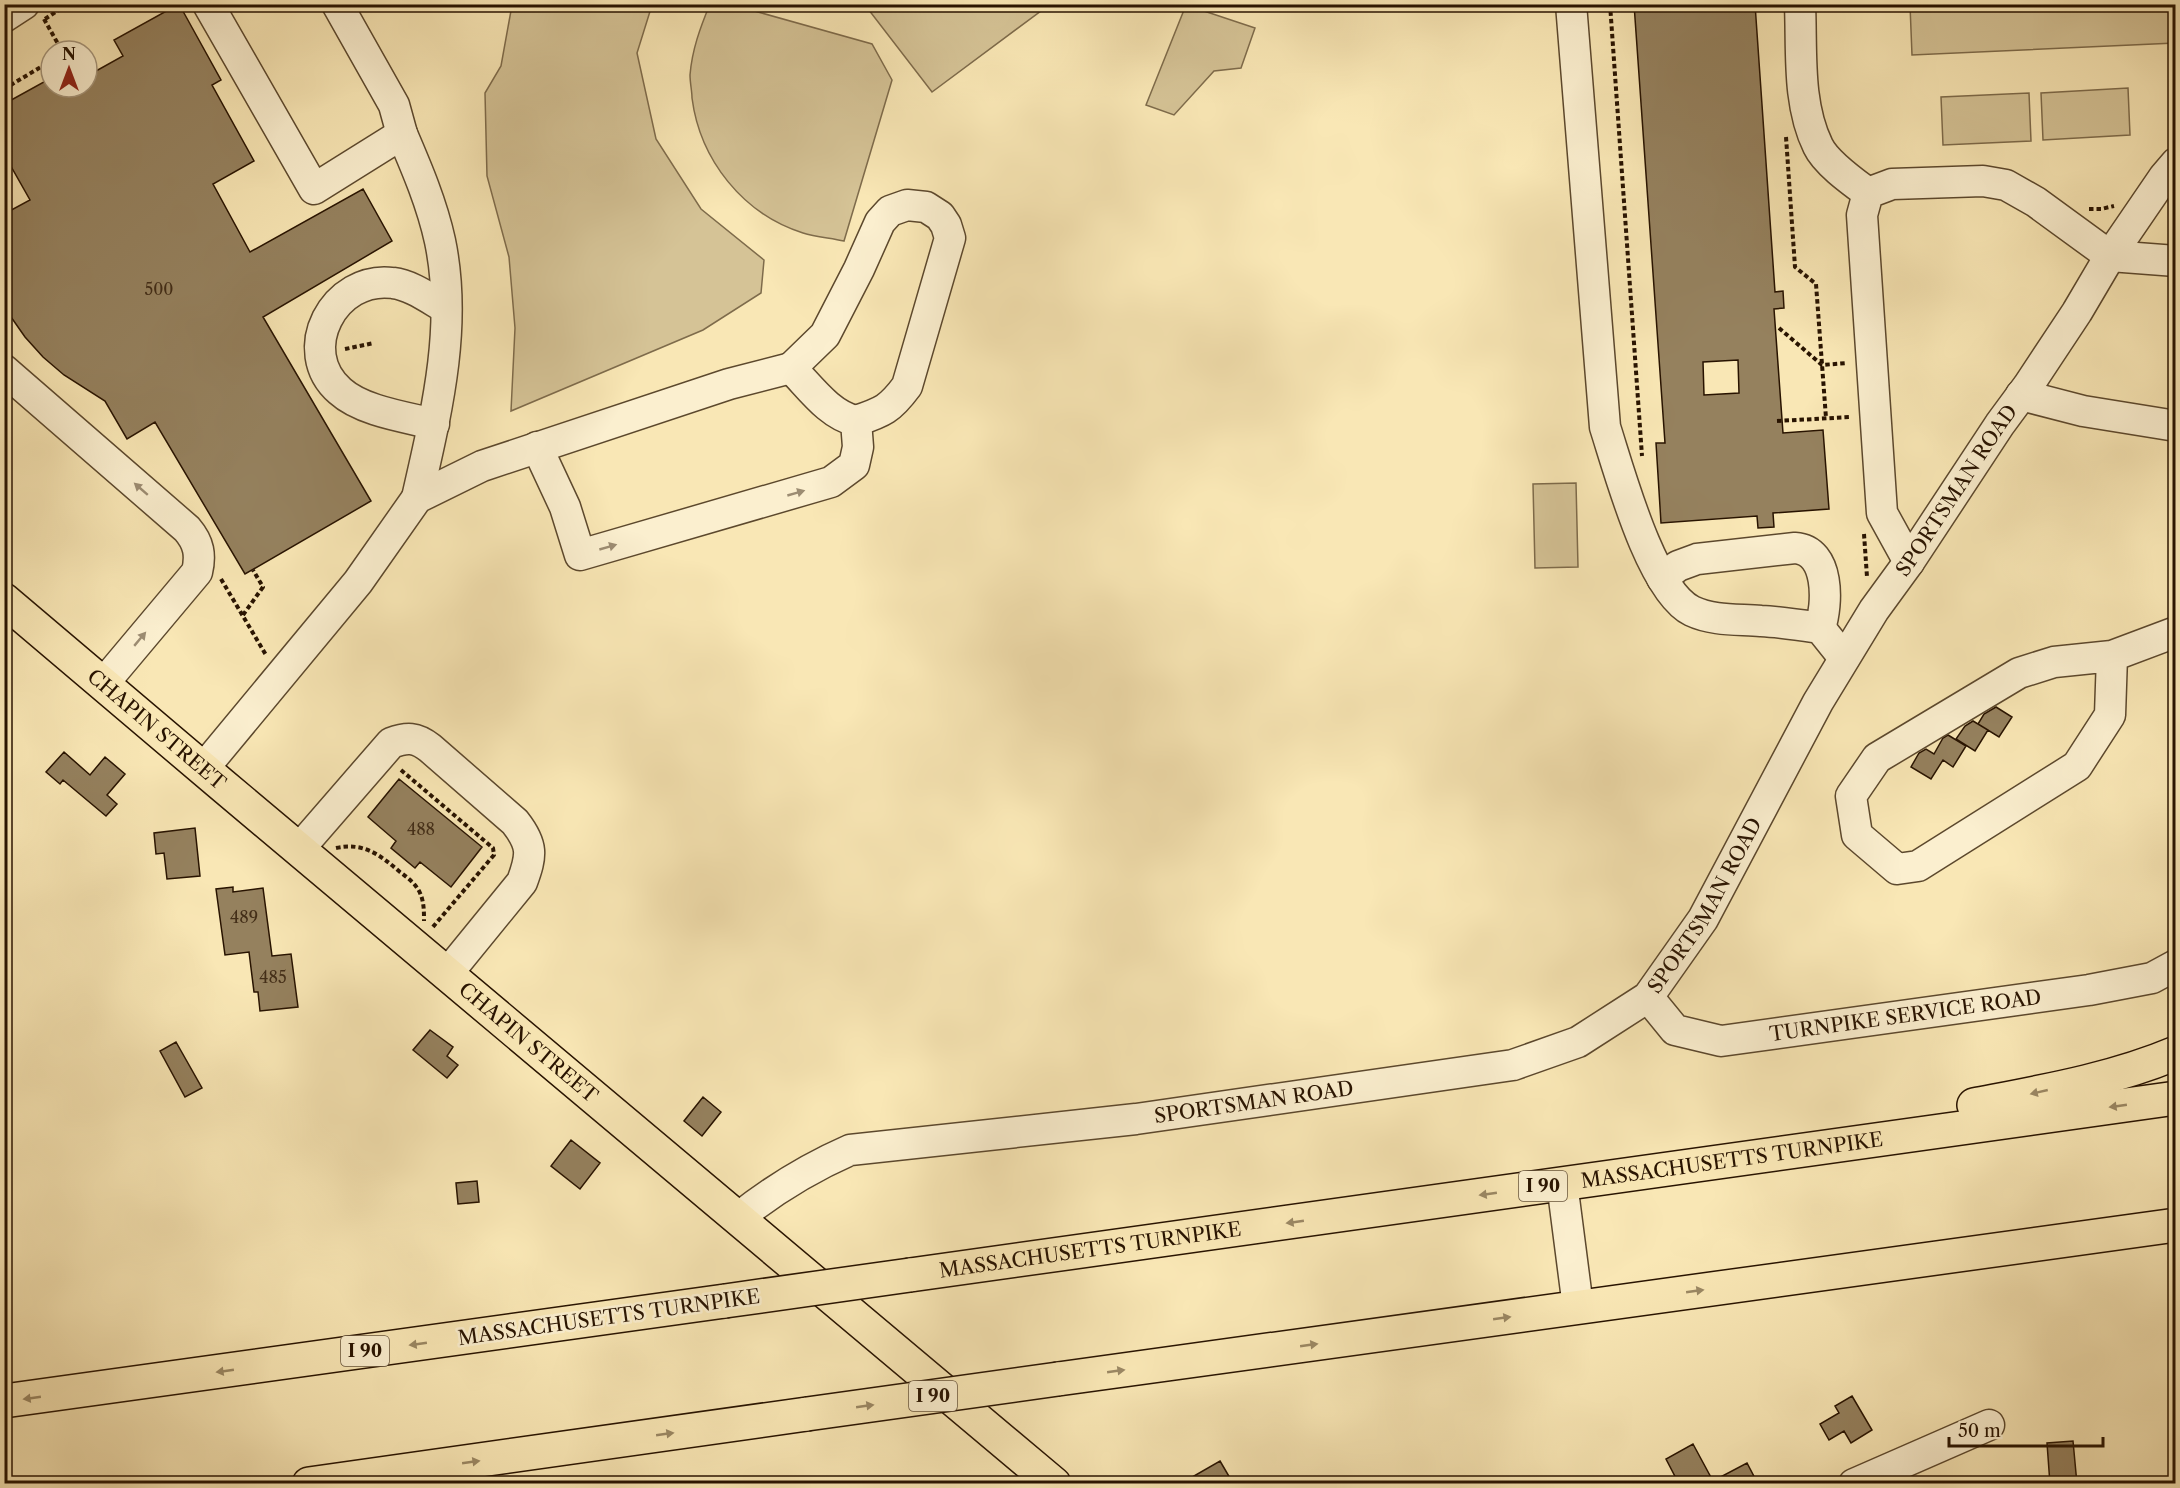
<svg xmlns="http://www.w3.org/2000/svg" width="2180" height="1488" viewBox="0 0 2180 1488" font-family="'Libre Caslon Text',serif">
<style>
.green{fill:#d5c396;stroke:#7e6b4b;stroke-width:1.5}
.building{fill:#95815e;stroke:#281300;stroke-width:1.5;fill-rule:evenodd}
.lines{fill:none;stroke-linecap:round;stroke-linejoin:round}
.minor-casing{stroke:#5c482d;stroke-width:33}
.major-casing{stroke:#281300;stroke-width:36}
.highway-casing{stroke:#281300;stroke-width:36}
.path{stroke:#281300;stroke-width:4;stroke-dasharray:4.5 3;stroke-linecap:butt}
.minor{stroke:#fbefcf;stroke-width:30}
.major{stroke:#f9e7b5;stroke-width:33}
.highway{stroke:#f9e7b5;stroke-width:33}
.highway-bridge-casing{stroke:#281300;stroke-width:36;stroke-linecap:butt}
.highway-bridge{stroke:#f9e7b5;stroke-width:33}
.oneway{fill:#9c8c72}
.oneway2{fill:#9b8864}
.labels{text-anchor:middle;stroke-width:5;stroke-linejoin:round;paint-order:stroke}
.number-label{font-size:16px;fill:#432e18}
.shield{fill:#fbefcf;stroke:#67553e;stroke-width:1.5}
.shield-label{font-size:18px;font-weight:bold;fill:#281300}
.street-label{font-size:20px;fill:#281300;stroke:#fbefcf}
</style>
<rect width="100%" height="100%" fill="#f9e7b5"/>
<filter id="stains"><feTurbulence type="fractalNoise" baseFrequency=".00333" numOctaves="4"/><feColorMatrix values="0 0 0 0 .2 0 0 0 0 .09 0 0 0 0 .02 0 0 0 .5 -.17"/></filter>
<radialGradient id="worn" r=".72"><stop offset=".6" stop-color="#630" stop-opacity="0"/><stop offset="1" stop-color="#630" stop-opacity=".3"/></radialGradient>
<path class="green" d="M710,4L733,5L872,44L892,80L844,241C831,238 816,237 803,233C743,214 700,160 692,98C692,91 690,83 690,75C692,50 700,28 710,4Z
M512,5H652L637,53L656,139L701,209L764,260L761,293L703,330L511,411L515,328L509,257L487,176L485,93L501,66Z
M865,5H1049L932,92Z
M1186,5L1255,28L1241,68L1214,71L1174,115L1146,105Z
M1910,5H2175V43L1912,55Z
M2128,88L2130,135L2043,140L2041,93Z
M2029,93L2031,141L1943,145L1941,97Z
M1576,483L1578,567L1535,568L1533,484Z"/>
<path class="building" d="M179,4L221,80L212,85L254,161L213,184L250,252L363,189L392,241L263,317L371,501L245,574L155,422L127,439L105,401L64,375L43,357L25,337L4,307V214L30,200L4,154V104L51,78V87H87V76L123,56L114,40Z
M1634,4H1755L1775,292L1783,291L1784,308L1774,309L1783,433L1823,430L1829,509L1773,513L1774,527L1758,528L1757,516L1661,523L1656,443H1665ZM1738,360L1739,393L1704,395L1703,362Z
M1996,707L2012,717L1999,737L1978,724L1984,714Z
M1973,721L1988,730L1975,751L1956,739L1965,726Z
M1948,735L1966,746L1953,767L1943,760L1931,779L1911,767L1919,753L1926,749L1934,754L1943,738Z
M64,752L90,775L105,757L125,774L107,795L117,804L106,816L63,780L60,784L46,772Z
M399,779L482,847L451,887L420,862L415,868L391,848L396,841L368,817Z
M195,828L200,876L167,879L164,853L156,854L154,833Z
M233,887V892L263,888L272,956L291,954L298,1007L260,1011L258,992H254L249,952L225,955L216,889Z
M430,1030L453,1047L447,1056L458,1065L447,1078L413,1050Z
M176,1042L202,1088L185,1097L160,1051Z
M703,1097L721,1112L702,1136L684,1121Z
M571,1140L600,1163L580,1189L551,1166Z
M477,1181L479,1202L458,1204L456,1183Z
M1852,1396L1872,1430L1851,1443L1844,1431L1829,1440L1820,1424L1839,1413L1835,1406Z
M2073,1441L2077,1484H2050L2047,1443Z
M1693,1444L1713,1481L1747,1463L1758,1484H1679L1666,1459Z
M1220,1461L1230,1478L1221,1484H1180Z"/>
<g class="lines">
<g class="minor-casing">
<g id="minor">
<path d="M208,4L314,189L402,134C417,169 432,204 440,241C458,327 436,414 417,498"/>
<path d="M337,4L394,105L402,134"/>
<path d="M1571,4L1605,427C1619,470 1651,591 1692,611C1713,621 1738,619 1761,621C1781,622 1800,625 1820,628L1844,658"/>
<path d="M1800,4C1802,51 1797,103 1818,146C1826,163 1853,182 1868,193"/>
<path d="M4,17L24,4"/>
<path d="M4,370L187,529C199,543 201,555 197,572L103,684"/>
<path d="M2021,395L2083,411L2176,426"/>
<path d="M434,424C405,417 362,411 340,391C294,351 334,275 393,283C411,285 430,299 446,308"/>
<path d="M537,447L565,507L580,555L831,482L854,465L858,447L856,421C829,415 810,387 791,368L825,335L859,269L880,222L890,211L907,205L926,207L940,216L946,225L950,238L907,386C890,409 883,412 856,421"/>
<path d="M1909,562L1882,513L1862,215L1868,193L1892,184L1983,181L2006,185L2036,202L2110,256L2176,261"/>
<path d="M1662,578L1678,566L1697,559L1795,548C1830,550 1828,604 1820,628"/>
<path d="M2112,656L2110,715L2077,766L1918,866L1897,869L1857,835L1851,796L1877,758L2019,673L2054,662L2112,656L2176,632"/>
<path d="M203,769L358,582L417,498L482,466L729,384L791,368"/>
<path d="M299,849L391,743C407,737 416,737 430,748L515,822C533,845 532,855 522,882L447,974"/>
<path id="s1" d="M1648,997L1675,1030L1721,1041L2089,990L2152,978L2176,965"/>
<path d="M1562,1183L1578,1307"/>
<path id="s2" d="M738,1218C773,1190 809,1168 850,1150L1136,1119L1513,1065L1578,1042L1648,997L1703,919L1818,702L1874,610L1909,562L2000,424L2028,386L2077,312L2110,256L2164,177L2176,163"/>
<path d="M1854,1484L1989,1425"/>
</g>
</g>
<g class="major-casing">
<g id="major">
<path id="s3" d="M4,600L221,784L1054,1484"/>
</g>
</g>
<g class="highway-casing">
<g id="highway">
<path d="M1974,1105C2041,1092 2112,1080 2176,1053"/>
<path id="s4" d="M910,1275L2176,1098"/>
<path d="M1058,1379L2176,1225"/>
<path d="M4,1401L725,1301"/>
<path d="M309,1484L807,1414"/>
</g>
</g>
<path class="path" d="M1610,4L1642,456
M44,19L62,51
M45,19L68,4
M4,89L51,61
M1786,137L1795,267L1816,284L1826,418
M2089,209H2101L2114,206
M1779,328L1822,365L1847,363
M345,349L374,343
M1777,421L1851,417
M1864,534L1867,577
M221,579L266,655
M243,615L263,587L253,570
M401,770L493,848L494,855L432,928
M336,848C364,842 380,855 400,872C408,878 416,884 420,893C424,902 424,911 424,921"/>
<use href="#minor" class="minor"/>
<use href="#major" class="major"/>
<use href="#highway" class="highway"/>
<g class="highway-bridge-casing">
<path id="highway-bridge" d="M725,1301L910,1275
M807,1414L1058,1379"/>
</g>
<use href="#highway-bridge" class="highway-bridge"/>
</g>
<defs><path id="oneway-solid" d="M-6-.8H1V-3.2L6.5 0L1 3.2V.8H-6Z" transform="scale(1.5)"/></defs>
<g class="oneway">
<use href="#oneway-solid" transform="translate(141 489) rotate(-139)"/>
<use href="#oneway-solid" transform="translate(796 493) rotate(-16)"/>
<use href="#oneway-solid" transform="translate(608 547) rotate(-16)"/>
<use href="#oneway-solid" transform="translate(140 639) rotate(-50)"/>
</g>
<g class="oneway2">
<use href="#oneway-solid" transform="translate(2039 1092) rotate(167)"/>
<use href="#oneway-solid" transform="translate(2118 1106) rotate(172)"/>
<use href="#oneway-solid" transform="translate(1488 1194) rotate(172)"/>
<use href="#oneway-solid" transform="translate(1295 1222) rotate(172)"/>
<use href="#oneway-solid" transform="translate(1695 1291) rotate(-8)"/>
<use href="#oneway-solid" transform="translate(1502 1318) rotate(-8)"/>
<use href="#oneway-solid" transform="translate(418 1344) rotate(172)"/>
<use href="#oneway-solid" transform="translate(1309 1345) rotate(-8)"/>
<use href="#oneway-solid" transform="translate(225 1371) rotate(172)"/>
<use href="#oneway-solid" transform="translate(1116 1371) rotate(-8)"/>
<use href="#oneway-solid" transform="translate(32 1398) rotate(172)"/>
<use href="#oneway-solid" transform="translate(865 1406) rotate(-8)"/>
<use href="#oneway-solid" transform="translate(665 1434) rotate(-8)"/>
<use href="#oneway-solid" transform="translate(471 1462) rotate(-8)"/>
</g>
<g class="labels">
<g class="number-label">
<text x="159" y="295">500</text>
<text x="421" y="835">488</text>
<text x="244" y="923">489</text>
<text x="273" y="983">485</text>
</g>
<g class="shield">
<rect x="1519" y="1171" width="48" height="30" rx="4.5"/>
<rect x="341" y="1336" width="48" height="30" rx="4.5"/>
<rect x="909" y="1381" width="48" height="30" rx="4.5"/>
</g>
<g class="shield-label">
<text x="1543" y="1192">I 90</text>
<text x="365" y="1357">I 90</text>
<text x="933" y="1402">I 90</text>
</g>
<g class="street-label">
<text dy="7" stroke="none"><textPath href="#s2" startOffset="1546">SPORTSMAN ROAD</textPath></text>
<text dy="7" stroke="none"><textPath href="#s3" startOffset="200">CHAPIN STREET</textPath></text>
<text dy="7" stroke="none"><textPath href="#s2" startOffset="1060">SPORTSMAN ROAD</textPath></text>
<text dy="7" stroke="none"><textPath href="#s1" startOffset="276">TURNPIKE SERVICE ROAD</textPath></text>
<text dy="7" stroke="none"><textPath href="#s3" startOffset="686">CHAPIN STREET</textPath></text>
<text dy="7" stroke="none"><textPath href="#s2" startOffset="538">SPORTSMAN ROAD</textPath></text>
<text dy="7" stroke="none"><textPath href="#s4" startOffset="830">MASSACHUSETTS TURNPIKE</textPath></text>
<text dy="7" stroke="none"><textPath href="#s4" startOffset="182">MASSACHUSETTS TURNPIKE</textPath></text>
<text transform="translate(609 1317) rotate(-8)" y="7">MASSACHUSETTS TURNPIKE</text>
</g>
</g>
<rect width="2180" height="1488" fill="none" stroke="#f9e7b5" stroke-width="24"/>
<rect x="6" y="6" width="2168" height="1476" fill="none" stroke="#281300" stroke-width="3"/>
<rect x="12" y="12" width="2156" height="1464" fill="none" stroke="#281300" stroke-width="1.5"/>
<g transform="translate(69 69)"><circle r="28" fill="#fbefcf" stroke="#a7977c" stroke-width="1.5"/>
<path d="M0-4.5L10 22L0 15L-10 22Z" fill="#8f2418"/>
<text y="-9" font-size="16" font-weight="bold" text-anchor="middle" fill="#281300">N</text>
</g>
<path d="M1949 1437v9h154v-9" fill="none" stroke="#281300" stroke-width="3"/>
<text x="1958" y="1437" font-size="18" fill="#281300" stroke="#fbefcf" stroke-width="4.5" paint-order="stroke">50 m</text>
<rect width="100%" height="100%" filter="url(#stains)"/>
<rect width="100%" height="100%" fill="url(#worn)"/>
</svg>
